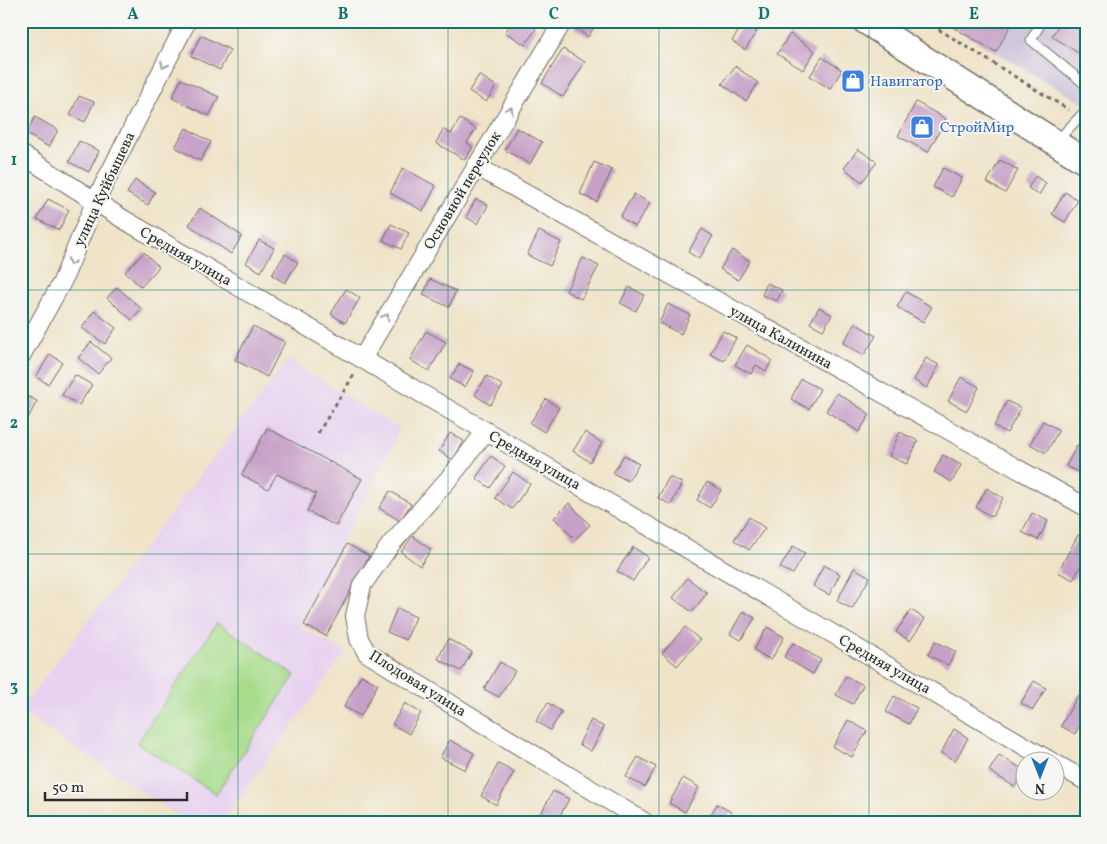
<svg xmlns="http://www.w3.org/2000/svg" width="1107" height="844" viewBox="0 0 1107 844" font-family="Vollkorn,serif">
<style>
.built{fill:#e7d2ef}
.industrial{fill:#c8bfd8}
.green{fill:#a8dc8c;stroke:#6a845c}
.building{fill:#c6a0c7}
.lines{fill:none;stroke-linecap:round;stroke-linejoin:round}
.service-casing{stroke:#706b62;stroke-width:11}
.minor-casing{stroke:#706b62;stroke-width:20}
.secondary-casing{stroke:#706b62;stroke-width:28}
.path{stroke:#706b62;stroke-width:3;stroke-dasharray:4 4;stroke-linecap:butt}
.service{stroke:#fff;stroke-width:9}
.minor{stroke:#fff;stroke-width:18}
.secondary{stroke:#fff;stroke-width:25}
.oneway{stroke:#a0a0a0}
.grid{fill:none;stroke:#0f766e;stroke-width:1;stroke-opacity:0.55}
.labels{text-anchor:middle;stroke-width:4;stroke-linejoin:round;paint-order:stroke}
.shop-label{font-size:15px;fill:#366cbe;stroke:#f6f6f2;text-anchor:start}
.street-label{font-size:15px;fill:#2b2b2b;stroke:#f6f6f2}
.neatline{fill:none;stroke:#0f766e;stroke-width:2}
.grid-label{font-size:16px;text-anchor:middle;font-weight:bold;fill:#0f766e}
</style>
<rect width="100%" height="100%" fill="#f6f6f2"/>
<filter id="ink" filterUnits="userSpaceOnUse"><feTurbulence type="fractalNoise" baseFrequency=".02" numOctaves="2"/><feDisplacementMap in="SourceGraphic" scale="10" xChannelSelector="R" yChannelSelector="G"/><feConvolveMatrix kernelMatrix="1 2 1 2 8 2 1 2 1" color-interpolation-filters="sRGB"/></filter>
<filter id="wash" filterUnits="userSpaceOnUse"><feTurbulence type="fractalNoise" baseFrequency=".0096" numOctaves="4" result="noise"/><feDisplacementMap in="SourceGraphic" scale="20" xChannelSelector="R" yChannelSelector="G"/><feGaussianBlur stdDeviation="1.12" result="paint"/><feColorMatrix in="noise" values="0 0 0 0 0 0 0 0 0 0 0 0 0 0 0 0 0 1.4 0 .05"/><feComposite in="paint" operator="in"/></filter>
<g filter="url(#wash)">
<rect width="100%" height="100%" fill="#efe3c8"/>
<path class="built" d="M288,360L400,429L299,627L346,652L221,823H190L21,712V709Z"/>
<path class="industrial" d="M942,21H1086V105L996,52Z"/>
<path class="green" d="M217,623L295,675L216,794L137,743Z"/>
<g id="blocks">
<path class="building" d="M513,21H525L536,29L525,45L505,32Z
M578,21H598L588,37L574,27Z
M745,21H763L745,50L732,41Z
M942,21H1013L996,52Z
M1061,21H1086V58L1052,36Z
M790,34L815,51L803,70L777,54Z
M201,35L230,50L220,70L191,56Z
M563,49L585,62L563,97L542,83Z
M822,57L842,70L830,89L810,76Z
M735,66L758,83L746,101L722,84Z
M479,75L496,86L486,102L469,91Z
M181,79L219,97L209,116L172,98Z
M79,96L94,102L85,122L70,115Z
M916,102L946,119L928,152L898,136Z
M35,117L58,130L49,147L26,134Z
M460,119L476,129L467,143L473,147L465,160L436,143L443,129L451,134Z
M186,128L211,142L200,161L175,147Z
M517,128L542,142L530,164L505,150Z
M79,141L99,151L89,172L69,162Z
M858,149L877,162L862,182L844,168Z
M1000,160L1018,170L1005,193L987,182Z
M594,162L612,170L597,202L580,194Z
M403,168L436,186L423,211L390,193Z
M943,168L962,178L952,197L933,187Z
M1035,176L1046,183L1039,195L1028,188Z
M135,180L155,192L148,205L127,193Z
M1065,192L1078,200L1065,222L1052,214Z
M634,194L650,203L635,227L620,217Z
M48,199L69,210L59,230L37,219Z
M476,199L488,205L478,224L466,217Z
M200,208L242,236L231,254L189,225Z
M391,224L409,233L401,249L383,240Z
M702,229L713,236L699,259L688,252Z
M539,231L561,242L550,266L527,255Z
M259,240L274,248L261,272L246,263Z
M732,250L750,261L738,280L720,269Z
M144,252L159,267L141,287L125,272Z
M285,254L298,262L285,283L272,275Z
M583,258L599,266L581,299L566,291Z
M430,279L456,291L449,307L423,295Z
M767,283L782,290L777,301L762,295Z
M117,287L142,309L132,320L107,298Z
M629,287L644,295L636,311L620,303Z
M346,289L360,298L345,323L331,314Z
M906,292L932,307L923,322L897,307Z
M668,304L690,315L681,334L659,323Z
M819,307L832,315L823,330L810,323Z
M94,311L116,328L105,344L82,328Z
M855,323L876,336L864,355L843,343Z
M253,326L285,342L267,377L235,360Z
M426,331L446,342L429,371L410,360Z
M723,331L736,338L724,361L710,354Z
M91,342L111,358L98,374L78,358Z
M747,345L772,360L766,371L756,365L751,374L735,365Z
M50,354L62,362L48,384L36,377Z
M926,358L939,365L927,388L914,380Z
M459,364L474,371L465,387L450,379Z
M75,375L92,385L79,405L62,395Z
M487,376L503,386L490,405L475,395Z
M961,377L979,387L967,411L948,401Z
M801,379L820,389L809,409L791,399Z
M21,393L37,401L28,418L21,414Z
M837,393L870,414L859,432L826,411Z
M546,399L559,408L544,432L530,423Z
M1007,401L1021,408L1007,433L994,426Z
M1043,421L1059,430L1046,453L1030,444Z
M267,428L362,479L336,526L307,511L316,494L277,474L268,489L242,475Z
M585,432L602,443L590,462L573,451Z
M900,432L918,441L907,464L889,456Z
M450,433L464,441L453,460L439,451Z
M1077,445L1086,449V476L1066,466Z
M624,455L639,464L628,481L613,473Z
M943,455L961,465L952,482L934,472Z
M491,456L505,466L490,488L476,478Z
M513,472L530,484L512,509L495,498Z
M669,477L682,483L671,505L658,498Z
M707,482L721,490L710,508L697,500Z
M987,488L1003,498L992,517L976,507Z
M390,491L411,504L400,521L379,508Z
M569,503L590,525L575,539L554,518Z
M1032,513L1048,521L1038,540L1022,532Z
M749,517L765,528L749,550L734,540Z
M1078,535L1086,539V556L1073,580L1058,572Z
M413,536L431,550L420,566L401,552Z
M347,544L369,556L326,636L304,625Z
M793,546L805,553L793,574L780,568Z
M633,547L648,557L633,581L617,571Z
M824,565L840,574L829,595L813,586Z
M854,568L870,577L852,609L837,601Z
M687,578L707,593L692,612L673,598Z
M397,608L416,617L406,640L387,632Z
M911,610L925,619L910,641L896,632Z
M743,611L755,618L741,640L730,634Z
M685,627L700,640L677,666L662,653Z
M767,627L784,637L771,660L754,650Z
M448,639L472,652L461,671L438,659Z
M935,641L956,652L948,665L928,655Z
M793,643L821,660L813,674L784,657Z
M500,662L515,671L499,697L484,689Z
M361,675L378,684L361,716L344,707Z
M846,676L863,685L853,704L836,695Z
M1034,681L1046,688L1033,710L1021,703Z
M1078,695L1086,699V713L1075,734L1061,726Z
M894,696L917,708L909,724L886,712Z
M405,703L421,713L409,734L392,724Z
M548,703L562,712L550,730L536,721Z
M591,720L604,727L591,751L579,744Z
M848,720L867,731L852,757L833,747Z
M954,729L968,738L955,761L941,753Z
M450,740L474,753L465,770L440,757Z
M999,755L1024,770L1015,787L989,771Z
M638,757L656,767L645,787L626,777Z
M498,764L514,772L496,805L481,796Z
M683,778L699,787L685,812L669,803Z
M553,791L569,799L556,823H536Z
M717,804L731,812L724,823H706Z"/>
</g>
</g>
<g filter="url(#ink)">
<use href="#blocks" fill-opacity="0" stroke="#706b62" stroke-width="1"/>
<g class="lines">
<g class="service-casing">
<path id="service" d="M1042,21L1031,40L1086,85
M1057,141L1086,110"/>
</g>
<g class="minor-casing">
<path id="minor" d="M21,154L123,219L1052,762
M476,166L1086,507
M21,356L62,282L96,200L187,21
M362,359L563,21
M486,431L452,475L391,544L362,585L355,616L359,639L367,653L646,823
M1054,763L1086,781"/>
</g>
<g class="secondary-casing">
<path id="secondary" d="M865,21L1086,162"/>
</g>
<path class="path" d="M925,21L1069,110
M318,433L355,373"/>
<use href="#service" class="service"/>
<use href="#minor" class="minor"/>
<use href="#secondary" class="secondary"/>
</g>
<defs><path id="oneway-chevron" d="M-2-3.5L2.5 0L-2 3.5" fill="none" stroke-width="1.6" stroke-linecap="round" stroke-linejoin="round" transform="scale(1.25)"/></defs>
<g class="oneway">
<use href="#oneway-chevron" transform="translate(164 65) rotate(117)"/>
<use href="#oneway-chevron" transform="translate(510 110) rotate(-59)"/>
<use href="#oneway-chevron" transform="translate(71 262) rotate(113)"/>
<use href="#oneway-chevron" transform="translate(386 317) rotate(-59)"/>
</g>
</g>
<path class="grid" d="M238,21V823M448,21V823M659,21V823M869,21V823M21,290H1086M21,554H1086"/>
<defs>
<g id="shop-square" transform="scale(1.25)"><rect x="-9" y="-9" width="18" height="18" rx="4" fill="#3f7fe0" stroke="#f6f6f2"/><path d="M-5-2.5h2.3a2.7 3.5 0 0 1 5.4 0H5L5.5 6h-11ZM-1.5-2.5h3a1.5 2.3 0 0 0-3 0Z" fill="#fff"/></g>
</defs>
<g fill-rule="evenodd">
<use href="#shop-square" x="853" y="81"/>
<use href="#shop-square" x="922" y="127"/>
</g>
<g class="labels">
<g class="shop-label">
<text x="870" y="86">Навигатор</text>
<text x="940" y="132">СтройМир</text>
</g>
<g class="street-label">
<text transform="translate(104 189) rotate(-65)" y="5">улица Куйбышева</text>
<text transform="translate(462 190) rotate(-59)" y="5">Основной переулок</text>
<text transform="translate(186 256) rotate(30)" y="5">Средняя улица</text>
<text transform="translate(781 337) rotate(29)" y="5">улица Калинина</text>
<text transform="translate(535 460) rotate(30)" y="5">Средняя улица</text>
<text transform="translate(885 664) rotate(30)" y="5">Средняя улица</text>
<text transform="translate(418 683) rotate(32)" y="5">Плодовая улица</text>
</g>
</g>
<rect width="1107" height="844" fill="none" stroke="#f6f6f2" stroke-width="55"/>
<g transform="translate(1040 776) rotate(180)"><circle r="24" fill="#f6f6f2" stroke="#a5a5a2"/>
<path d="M0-4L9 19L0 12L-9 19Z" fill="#1f6fb2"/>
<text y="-8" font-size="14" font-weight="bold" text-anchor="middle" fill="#2b2b2b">N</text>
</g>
<path d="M45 792v8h142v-8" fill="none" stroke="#2b2b2b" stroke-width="2.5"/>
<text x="52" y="792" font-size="15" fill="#2b2b2b" stroke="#f6f6f2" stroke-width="4" paint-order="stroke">50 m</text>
<rect x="28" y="28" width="1052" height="788" class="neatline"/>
<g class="grid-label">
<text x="133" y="19">A</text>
<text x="343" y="19">B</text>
<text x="554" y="19">C</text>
<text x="764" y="19">D</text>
<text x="974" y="19">E</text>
<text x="14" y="165">1</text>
<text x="14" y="428">2</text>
<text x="14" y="691">3</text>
</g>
</svg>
